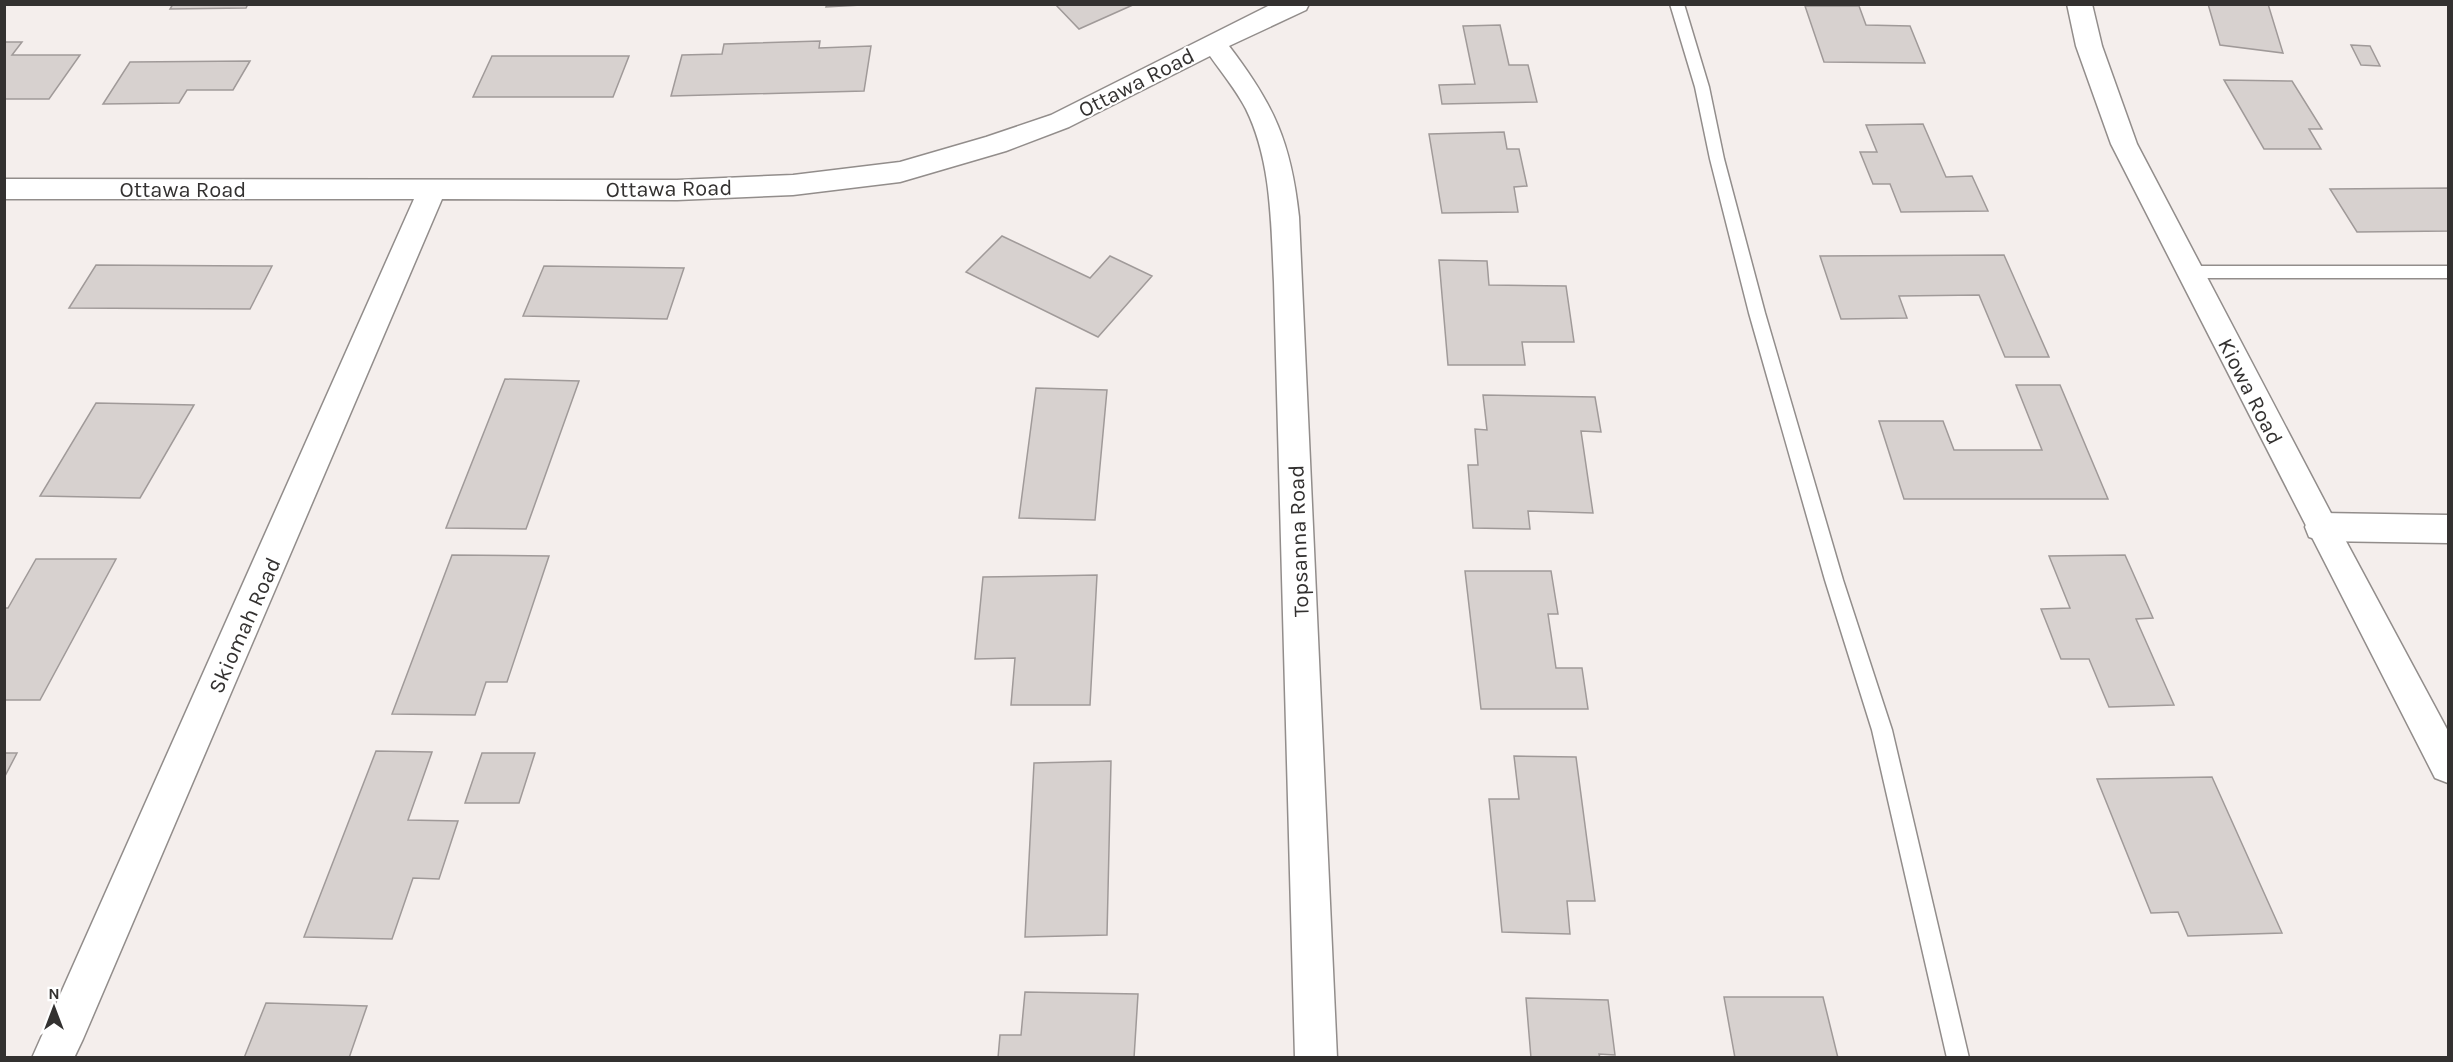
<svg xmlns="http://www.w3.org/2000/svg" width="2453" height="1062" viewBox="0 0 2453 1062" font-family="Karla,sans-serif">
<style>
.building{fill:#d7d1cf;stroke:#a09a99;stroke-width:1.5}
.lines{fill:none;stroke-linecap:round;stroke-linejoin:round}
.service-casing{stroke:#928d8b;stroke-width:3}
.minor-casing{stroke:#928d8b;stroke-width:3}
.tertiary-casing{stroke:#928d8b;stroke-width:3}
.service{fill:#fff;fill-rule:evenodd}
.minor{fill:#fff;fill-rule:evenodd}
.tertiary{fill:#fff;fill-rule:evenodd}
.labels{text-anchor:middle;stroke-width:4.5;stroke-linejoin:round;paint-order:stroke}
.street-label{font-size:22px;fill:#333130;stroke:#fff}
</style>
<rect width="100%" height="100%" fill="#f4eeec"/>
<path class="building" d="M173,4H248L246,8L170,9Z
M827,4H880L826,7Z
M1055,4H1135L1079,29Z
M2208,4H2268L2283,53L2220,45Z
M1805,6H1859L1866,25L1910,26L1925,63L1824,62Z
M1500,25L1509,65H1528L1537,102L1442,104L1439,85L1475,84L1463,26Z
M820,41L819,48L871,46L864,91L671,96L682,55L722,54L724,44Z
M4,42H22L12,55H80L49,99H4Z
M2351,45L2370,46L2380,66L2361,65Z
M492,56H629L613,97H473Z
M250,61L233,90H187L179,103L103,104L130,62Z
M2224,80L2292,81L2322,129H2309L2321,149H2264Z
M1923,124L1946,177L1972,176L1988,211L1901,212L1890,184H1873L1860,152H1877L1866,125Z
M1504,132L1507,149H1519L1527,186L1514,187L1518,212L1442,213L1429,134Z
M2448,188V231L2357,232L2330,189Z
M1002,236L1090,278L1110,256L1152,276L1098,337L966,272Z
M2004,255L2049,357H2005L1979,295L1899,296L1907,318L1841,319L1820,256Z
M1439,260L1487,261L1489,285L1566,286L1574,342H1522L1525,365H1448Z
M96,265L272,266L250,309L69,308Z
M544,266L684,268L667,319L523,316Z
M505,379L579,381L526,529L446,528Z
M2016,385H2060L2108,499H1904L1879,421H1943L1954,450H2042Z
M1036,388L1107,390L1095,520L1019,518Z
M1483,395L1595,397L1601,432L1581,431L1593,513L1528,511L1530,529L1473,528L1468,465H1478L1475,429L1487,430Z
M96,403L194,405L140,498L40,496Z
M452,555L549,556L507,682H486L475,715L392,714Z
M2125,555L2153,618L2136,619L2174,705L2109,707L2089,659H2061L2041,609L2070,608L2049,556Z
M36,559H116L40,700H4V608H8Z
M1465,571H1551L1558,614H1548L1556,668H1582L1588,709H1481Z
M1097,575L1090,705H1011L1015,658L975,659L983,577Z
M376,751L432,752L408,820L458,821L439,879L413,878L392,939L304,937Z
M4,753H17L4,778Z
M482,753H535L519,803H465Z
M1514,756L1576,757L1595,901H1567L1570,934L1502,932L1489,799H1519Z
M1111,761L1107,935L1025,937L1034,763Z
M2212,777L2282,933L2188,936L2178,912L2151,913L2097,779Z
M1025,992L1138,994L1134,1058H998L1000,1035H1021Z
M1724,997H1823L1838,1058H1735Z
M1526,998L1608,1000L1615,1055L1599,1054L1600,1058H1531Z
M266,1003L367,1006L349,1058H244Z"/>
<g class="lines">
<g class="service-casing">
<path id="service" d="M1670,4H1684L1709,87L1724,159L1765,313L1843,580L1892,730L1969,1058H1947L1872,730L1825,580L1749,313L1710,159L1695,87Z
M2190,266H2448V278H2190L2182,272Z"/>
</g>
<g class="minor-casing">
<path id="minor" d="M1272,4H1309L1306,10L1229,46C1274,105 1291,142 1299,217L1337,1058H1295L1274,282C1271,224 1272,162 1246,109C1236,90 1222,73 1210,56L1069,127L1006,151L900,182L793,195L677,200L442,199L83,1039L74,1058H32L414,199H4V179L677,180L793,175L900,162L986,137L1051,115Z
M2321,513L2448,515V543L2321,541L2309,537L2305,527L2309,517Z"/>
</g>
<g class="tertiary-casing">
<path id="tertiary" d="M2067,4H2092L2102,46L2137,144L2333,517L2448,731V783L2435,778L2111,144L2076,46Z"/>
</g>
<use href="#service" class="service"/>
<use href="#minor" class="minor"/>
<use href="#tertiary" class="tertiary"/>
</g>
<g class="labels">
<g class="street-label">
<text transform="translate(1136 82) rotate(-27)" y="8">Ottawa Road</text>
<text transform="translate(669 188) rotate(-1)" y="8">Ottawa Road</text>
<text x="183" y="197">Ottawa Road</text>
<text transform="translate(2251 391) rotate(63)" y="8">Kiowa Road</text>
<text transform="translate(1298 541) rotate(-92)" y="8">Topsanna Road</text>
<text transform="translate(244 625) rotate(-66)" y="8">Skiomah Road</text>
</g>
</g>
<rect width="2453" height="1062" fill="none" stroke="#333130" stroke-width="12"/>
<g transform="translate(54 1008)" stroke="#ffffff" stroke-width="4.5" paint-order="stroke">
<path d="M0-4.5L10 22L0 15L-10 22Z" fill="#333130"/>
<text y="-9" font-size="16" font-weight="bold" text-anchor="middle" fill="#333130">N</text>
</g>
</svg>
